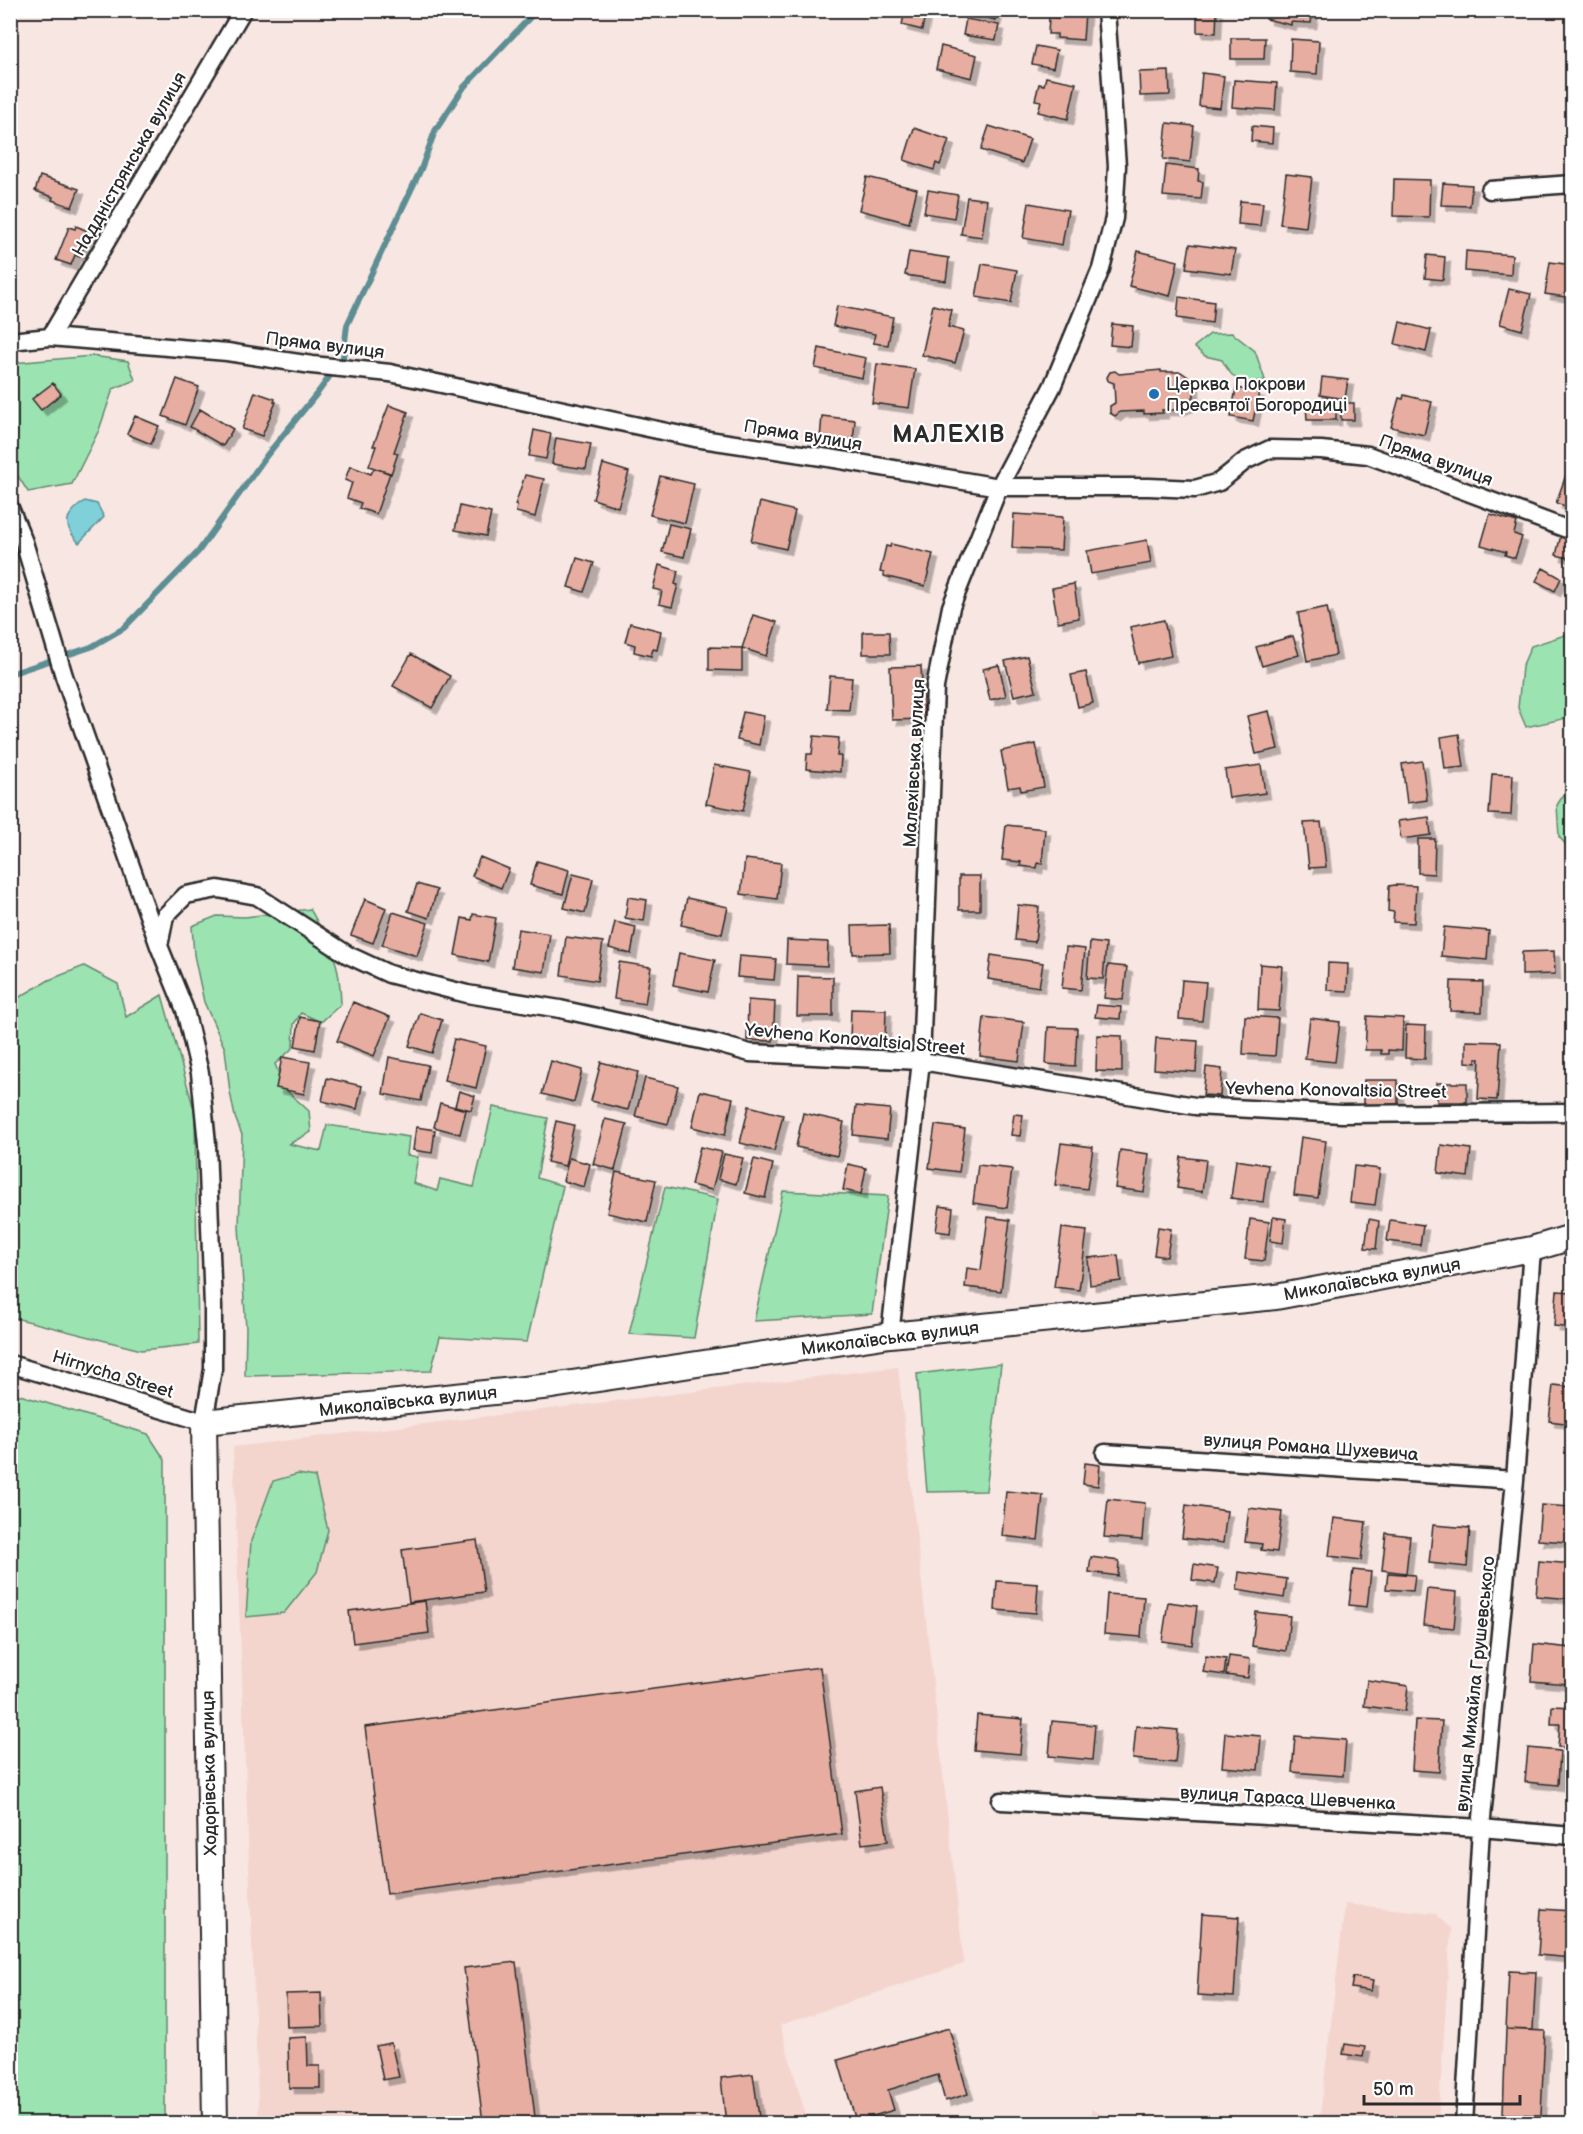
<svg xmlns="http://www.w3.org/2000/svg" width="1583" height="2134" viewBox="0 0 1583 2134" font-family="'Balsamiq Sans',sans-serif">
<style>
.built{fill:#f3d5ce}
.green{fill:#9be3b1;stroke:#63876e;stroke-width:1.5}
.water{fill:#7fd0d9;stroke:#5d8e93;stroke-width:1.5}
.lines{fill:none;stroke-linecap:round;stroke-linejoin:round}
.stream{stroke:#5d8e93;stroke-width:6}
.building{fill:#e6ada0;stroke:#2b2b2b;stroke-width:1.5;filter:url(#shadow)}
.minor-casing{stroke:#2b2b2b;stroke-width:21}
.secondary-casing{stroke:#2b2b2b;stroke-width:28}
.minor{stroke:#fff;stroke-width:16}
.secondary{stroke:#fff;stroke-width:24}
.poi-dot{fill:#1f6fb2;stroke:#fff;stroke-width:2}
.labels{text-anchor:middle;stroke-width:4.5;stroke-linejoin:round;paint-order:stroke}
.street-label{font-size:18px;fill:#2b2b2b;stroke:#fff}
.poi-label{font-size:18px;fill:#2b2b2b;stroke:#fff;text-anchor:start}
.district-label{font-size:24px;font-weight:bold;letter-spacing:1.5px;fill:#2b2b2b;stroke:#fff}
</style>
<defs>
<filter id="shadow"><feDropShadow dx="5.5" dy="5.5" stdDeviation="0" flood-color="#0004"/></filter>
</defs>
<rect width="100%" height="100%" fill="#f8e6e2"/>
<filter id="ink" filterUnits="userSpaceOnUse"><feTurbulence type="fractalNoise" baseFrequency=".0167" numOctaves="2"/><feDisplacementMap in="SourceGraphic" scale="12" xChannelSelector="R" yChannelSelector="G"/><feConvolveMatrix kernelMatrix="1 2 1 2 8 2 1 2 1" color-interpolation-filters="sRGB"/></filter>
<g filter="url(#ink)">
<path class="built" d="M898,1367L964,1964L780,2025L808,2123H259L233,1447Z
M1345,1904L1434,1913L1451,1929L1438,2123L1319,2124Z
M1091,2109L1117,2123H1092Z"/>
<path class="green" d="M1232,333L1255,351L1265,380C1240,385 1234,382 1222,360L1205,356L1194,347L1210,334Z
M92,356L128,361L135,380L113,389L99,430L72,484L28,492L11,465V365L13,363Z
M1568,634H1572V717L1526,727L1518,708L1522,667L1531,646Z
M1572,782V851L1559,837L1557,805Z
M310,909C331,946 340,960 341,1004L321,1022L301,1013L294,1024L293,1048L275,1064L285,1089L309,1111L311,1132L289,1144L321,1151L327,1125L409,1137L407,1155L418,1157L413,1183L437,1191L440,1179L474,1187L493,1107L548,1118L537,1178L563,1186L527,1342L440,1337L431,1371L245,1376L246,1328L239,1227L242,1135L235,1117L230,1092L225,1049L204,1002L194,955L192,926L217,916L245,917Z
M84,966L118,984L126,1017L162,995L195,1113L198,1344L141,1350L11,1317V1002L49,980Z
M665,1187L718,1199L694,1338L629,1334Z
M783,1191L888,1196L872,1314L754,1321Z
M1001,1364L986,1491L927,1492L917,1374Z
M10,1392L148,1434L165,1460V2123H11Z
M298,1474L315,1477L328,1530L317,1572L284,1613L246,1617L251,1541L273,1481Z"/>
<path class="water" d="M85,501L97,504L104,517L79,543C62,525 64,515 85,501Z"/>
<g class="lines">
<path class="stream" d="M10,674L91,647L124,628L198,552L267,455L319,391L343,358L347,325L421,169L435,131L464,87L537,10"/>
</g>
<path class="building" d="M905,10H926L922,30L902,25Z
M1003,10V13L997,12L995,20L961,11Z
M1197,10H1217L1216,33L1197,32Z
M1267,10H1313L1311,23L1291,22V25L1266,19Z
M1058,11L1085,13L1083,40L1057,38V34H1048L1049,17L1058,18Z
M966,19L999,25L996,40L963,35Z
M1231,38H1265L1264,59H1231Z
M1291,39L1319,41L1317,74L1290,72Z
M941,46L977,55L972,78L936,69Z
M1036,46L1057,50L1053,68L1032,64Z
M1169,71L1170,95L1140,96L1139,72Z
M1202,73L1224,76L1220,108L1199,106Z
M1046,77L1076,83L1068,119L1038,112L1041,101L1035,100L1039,84L1044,85Z
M1234,80L1277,83L1275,110L1232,107Z
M1167,123L1194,126L1190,162L1163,159Z
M989,126L1030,139L1022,163L981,150Z
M1252,126L1273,128L1272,143L1251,141Z
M914,128L949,140L940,165L936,163L934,170L904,160Z
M1166,165L1199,169L1198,181L1203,182L1201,199L1163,196Z
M1286,174L1312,177L1306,227L1280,224Z
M40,176L79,189L72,207L52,200L53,197L35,191Z
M867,177L917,189L909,223L859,210Z
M1394,179L1430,180L1429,217L1393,216Z
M1443,183L1472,185L1470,206L1441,205Z
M928,190L958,195L954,218L924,213Z
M967,197L987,200L982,237L961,234Z
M1240,201L1263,203L1260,226L1238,224Z
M1029,203L1068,210L1062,245L1023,238Z
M76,226L90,232L80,257L75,255L71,265L56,260L69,227L75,229Z
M1190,244L1235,250L1231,274L1186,268Z
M1138,251L1178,261L1170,296L1129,286Z
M1466,251L1512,255L1511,275L1465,271Z
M909,252L949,258L946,281L905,275Z
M1427,255L1445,257L1443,280L1425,278Z
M1550,262L1572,265V298L1545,294Z
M982,264L1017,270L1011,303L976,297Z
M1509,289L1531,294L1522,330L1500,324Z
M1179,297L1214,302L1212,323L1177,318Z
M933,305L952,310L948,327L964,331L955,363L922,355Z
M837,306L893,317L888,345L873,343L875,334L833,326Z
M1400,322L1431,330L1426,352L1395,344Z
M1112,324L1133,326L1131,347L1110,345Z
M819,348L866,358L862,378L815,368Z
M877,364L915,369L909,408L872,403Z
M1161,370V372H1181L1191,379L1194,384V396L1188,406L1177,410H1162L1163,413L1144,414V411L1120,412L1115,416L1110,413V406L1115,403L1114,383L1108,381L1107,377L1110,372L1115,371L1119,374Z
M1322,377L1348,380L1345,399L1320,395Z
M177,379L199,387L185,425L163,416Z
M53,383L61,394L41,410L32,399Z
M1236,388L1259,392L1253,421L1231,417Z
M255,392L275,399L274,402H276L262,436L242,429Z
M1404,395L1432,402L1424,435L1391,427L1399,398L1403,399Z
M1336,403V420H1307L1306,404Z
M1341,403H1354V420H1341Z
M389,405L408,412L394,452L398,453L391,474L369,466L376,446H373Z
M200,409L233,429L223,446L190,427Z
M135,416L159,426L151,444L127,434Z
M822,416L855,420L853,442L820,439Z
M534,430L551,434L546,459L529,456Z
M556,438L591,444L586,469L552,464Z
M603,464L629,472L618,507L593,499Z
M350,466L371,474L374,468L390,473L376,514L359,508L361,503L347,498L352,483L345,480Z
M525,475L544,479L535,517L516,512L517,505H515Z
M1566,475L1572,477V509L1556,503Z
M660,476L694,484L685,523L650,515Z
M760,502L795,511L786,549L751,541Z
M460,506L491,513L486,536L455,530Z
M1014,514L1063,517L1061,550L1012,548Z
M1490,514L1517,522L1514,534L1522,537L1515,558L1505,555L1506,552L1481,545Z
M669,524L691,529L684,557L662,552Z
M1561,535L1572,538V559L1556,555Z
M1147,540L1151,563L1091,574L1087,551Z
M891,544L933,554L925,586L884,576V573L880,572L886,546L890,547Z
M577,558L594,563L584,592L568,587Z
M659,565L678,571L675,584L678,585L672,607L659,604L662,591L653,589Z
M1543,568L1561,578L1555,591L1536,581Z
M1074,584L1079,618L1058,622L1052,588Z
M1327,607L1336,655L1307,661L1298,613Z
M753,615L777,622L766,656L742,648Z
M1164,620L1171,656L1138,663L1130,627Z
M630,623L661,631L657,650L653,649L651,656L634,652L635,645L625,642Z
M863,632H889L890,654H863Z
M1293,636L1299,655L1262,666L1256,647Z
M709,647L742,648V671L709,670Z
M411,654L450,676L432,708L393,686Z
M1027,656L1036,691L1014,696L1005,661Z
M999,665L1006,696L990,700L983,669Z
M921,666L924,719L892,720L890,667Z
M1086,672L1093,703L1078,707L1071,675Z
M830,676L852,678L849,710L827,709Z
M1269,711L1278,749L1256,754L1247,716Z
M743,712L764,716L759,745L737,740Z
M1459,734L1464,767L1445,769L1441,737Z
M814,736L839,738L837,756H841L840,772L806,769L807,754H812Z
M1036,744L1044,787L1021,791L1020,786L1008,788L1001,751Z
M1422,761L1427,800L1407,803L1402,764Z
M714,765L751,772L743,811L706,804Z
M1261,765L1265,793L1229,798L1225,770Z
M1492,774L1513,775L1511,815L1489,814Z
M1429,817L1431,835L1401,839L1398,821Z
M1321,822L1326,867L1309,868L1304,823Z
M1006,825L1045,829L1042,864L1038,863L1037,868L1020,866L1021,862L1002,860Z
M1418,839H1435L1434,874L1418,873Z
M480,857L509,869L501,888L472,876Z
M745,859L781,863L777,899L741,894Z
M537,861L569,870L563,894L530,885Z
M573,874L593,879L585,913L564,908Z
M959,876H980V910H959Z
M417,884L437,890L429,918L408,911Z
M1395,885L1416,886L1414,923L1393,922L1394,912L1388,911L1389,886Z
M628,897L647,900L644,921L625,918Z
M687,898L728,907L722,934L681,925Z
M365,899L386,908L373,943L351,935Z
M1018,905L1039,907L1035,942L1015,940Z
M393,912L428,923L417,956L382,945Z
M473,914L496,918L488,962L455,955L462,918L472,920Z
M615,922L636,927L631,954L609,948Z
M889,925L890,953L853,954L852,926Z
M1444,927L1489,931L1487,960L1441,956Z
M518,929L550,934L544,972L512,967Z
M566,937L603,942L597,981L561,975Z
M787,940L828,942L827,966L786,964Z
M1090,942L1106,944L1103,979L1087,978Z
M1066,947L1085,949L1081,990L1062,988Z
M1554,951L1555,974L1522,975V952Z
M679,953L715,960L708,992L673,985Z
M991,955L1043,963L1039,987L988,979Z
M739,956L776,959L774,980L737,977Z
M619,962L651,967L645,1004L614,999Z
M1328,963L1348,964L1347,991L1327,990Z
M1260,964L1282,966L1279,1011L1258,1010Z
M1108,965L1127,967L1123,1000L1104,998Z
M798,976L833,977V1016H797Z
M1182,980L1206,982L1202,1021L1179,1019Z
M1451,981L1483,982L1482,1012L1450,1011Z
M748,1000L775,1002L773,1041L747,1040Z
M353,1002L390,1017L374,1056L337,1041Z
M1097,1005L1121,1007L1120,1019L1095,1017Z
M851,1009L886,1010L885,1041L850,1040Z
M420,1013L442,1020L432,1053L409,1046Z
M1245,1016L1278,1018L1275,1056L1243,1054Z
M1367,1016L1403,1018L1402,1051L1388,1050V1054H1381V1050H1365Z
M300,1017L320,1021L315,1050L295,1046Z
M984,1017L1024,1022L1019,1061L980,1056Z
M1310,1018L1340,1022L1335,1062L1305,1059Z
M1406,1025L1426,1026L1425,1059L1405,1058Z
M1048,1027L1077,1028L1075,1066L1046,1064Z
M1097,1035L1122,1036V1072L1096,1071Z
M1156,1038L1198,1041L1196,1072L1154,1069Z
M454,1039L486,1046L476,1088L444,1080Z
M1466,1041L1501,1042L1497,1100L1478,1099L1480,1059H1476V1063L1466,1062Z
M282,1057L310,1062L304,1094L276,1088Z
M389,1057L428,1065L421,1101L383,1094Z
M551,1061L582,1070L574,1102L542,1094Z
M601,1062L638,1072L628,1110L591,1101Z
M1206,1067L1222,1069L1220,1096L1203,1095Z
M327,1078L362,1086L357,1109L322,1101Z
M645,1078L678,1086L668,1124L635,1116Z
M1364,1080H1398V1105H1364Z
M1437,1083H1467V1102H1437Z
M459,1091L475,1096L471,1110L455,1106Z
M700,1091L733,1098L725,1135L692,1127Z
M440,1103L466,1110L460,1134L434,1127Z
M749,1106L783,1115L774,1151L740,1143Z
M856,1106L890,1109L887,1139L853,1135Z
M803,1113L844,1122L837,1156L796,1147Z
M1014,1114L1023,1115L1020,1136L1011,1135Z
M605,1119L627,1124L615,1170L593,1164Z
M556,1121L574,1125L565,1166L547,1162Z
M935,1125L965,1129L959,1172L929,1168Z
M416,1127L435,1130L432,1153L413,1150Z
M1301,1137L1326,1141L1318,1198L1294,1195Z
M1061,1143L1093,1147L1087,1189L1055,1185Z
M1441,1145L1471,1149L1468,1177L1438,1173Z
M700,1147L722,1152L712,1190L691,1185Z
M1120,1150L1149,1154L1144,1192L1115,1188Z
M724,1154L743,1158L736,1184L718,1179Z
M1181,1157L1206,1160L1202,1192L1177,1188Z
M569,1158L590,1164L584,1187L563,1181Z
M754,1159L773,1164L765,1198L745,1193Z
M1236,1160L1268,1165L1263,1202L1231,1198Z
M848,1164L866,1168L861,1194L843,1190Z
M978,1165L1012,1169L1007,1208L973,1203Z
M1354,1166L1380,1169L1375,1205L1350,1202Z
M616,1172L656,1180L647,1222L607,1213Z
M940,1206L953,1208L950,1233L936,1231Z
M988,1217L1010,1220L1001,1291L965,1287L967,1268L981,1270Z
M1273,1217L1286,1219L1283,1243L1270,1241Z
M1250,1219L1269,1222L1264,1261L1245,1259Z
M1369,1219L1379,1221L1376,1249L1365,1248Z
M1390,1220L1423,1225L1420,1245L1387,1241Z
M1158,1227L1171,1229L1167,1257L1154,1255Z
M1062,1228L1087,1231L1079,1290L1054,1287Z
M1118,1255L1121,1281L1090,1285L1088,1258Z
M1557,1291L1572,1292V1328L1554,1326Z
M1553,1385L1572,1387V1424L1549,1421Z
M1085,1463L1100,1465L1098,1486L1083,1484Z
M1006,1491L1043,1495L1038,1540L1002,1536Z
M1108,1499L1145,1503L1142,1540L1104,1537Z
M1186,1505L1227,1511L1223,1543L1182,1538Z
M1541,1505L1571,1507L1568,1542L1538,1540Z
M1249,1508L1282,1512L1277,1552L1261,1550L1262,1544L1245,1542Z
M1334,1518L1366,1522L1361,1560L1329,1556Z
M1433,1525L1470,1528L1467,1567L1429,1563Z
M1386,1533L1410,1536L1406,1573L1382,1570Z
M477,1540L484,1592L409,1602L402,1550Z
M1091,1557L1119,1561L1118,1576L1089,1572Z
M1539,1561L1572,1564V1599L1536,1596Z
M1194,1564L1218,1568L1215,1583L1192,1580Z
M1353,1570L1371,1572L1367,1607L1349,1605Z
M1239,1572L1287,1579L1284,1598L1237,1590Z
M1388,1573L1415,1575L1413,1591L1386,1589Z
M997,1581L1038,1584L1036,1613L995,1610Z
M1427,1589L1457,1592L1454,1628L1423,1625Z
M1107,1594L1144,1597L1141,1637L1104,1634Z
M425,1601L429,1633L353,1643L349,1611Z
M1168,1602L1197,1606L1192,1645L1162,1641Z
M1256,1612L1290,1616L1286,1651L1252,1646Z
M1534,1644L1571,1648L1568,1684L1531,1681Z
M1206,1656L1226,1659L1224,1675L1203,1672Z
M1229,1656L1250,1659L1248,1678L1226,1675Z
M820,1667L842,1834L387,1894L365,1727Z
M1367,1680L1408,1686L1405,1711L1364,1706Z
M1552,1706L1572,1707V1748L1558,1747L1560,1724H1551Z
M977,1715L1023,1719L1020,1754L974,1750Z
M1415,1720L1442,1721L1439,1772L1412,1770Z
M1052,1721L1095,1725L1092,1760L1049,1756Z
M1136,1726L1178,1730L1175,1763L1133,1759Z
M1225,1733L1261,1736L1258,1770L1222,1767Z
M1295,1736L1346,1740L1343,1776L1292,1772Z
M1528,1748L1560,1751L1558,1785L1525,1782Z
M880,1787L888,1841L862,1844L855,1791Z
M1541,1909L1572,1911V1958L1538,1955Z
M1202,1914L1239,1917L1234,1997L1197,1995Z
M516,1962L535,2117L483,2123L464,1968Z
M1509,1971L1536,1972L1533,2030L1506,2029Z
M1353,1977L1373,1981L1371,1991L1351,1988Z
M321,1993L322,2026L287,2027L286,1994Z
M949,2028L968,2094L945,2101L938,2075L888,2090L894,2110L856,2121L838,2060Z
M1506,2029L1545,2031L1541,2115L1503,2114Z
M307,2037L308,2066H320V2088H289L288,2038Z
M391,2043L399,2077L383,2080L376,2046Z
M1345,2044L1365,2047L1363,2057L1343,2054Z
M753,2074L760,2124H726L721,2078Z"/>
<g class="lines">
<g class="minor-casing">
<path id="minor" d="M1490,190L1572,184
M50,337L243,10
M10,341L50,337L227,352L312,365L390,373L695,438L835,459L999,487H1149L1195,489L1219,482L1245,461L1270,449L1321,450L1368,455L1572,531
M10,508L24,542L64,676L159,946L185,1010L200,1073L207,1144L213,1307V1369L204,1422L10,1364
M159,946L165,916L186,895L218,889L257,896L348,955L389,974L467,994L560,1009L714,1043L750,1053L921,1061L1195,1106L1342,1114L1572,1112
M890,1335L921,1061L935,687L951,607L999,487L1052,387L1101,269L1114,218L1117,166L1106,10
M1105,1453L1515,1480
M1001,1801L1481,1828L1572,1836
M1464,2124L1481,1828L1515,1480L1532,1249"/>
</g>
<g class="secondary-casing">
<path id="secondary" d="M215,2124L204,1422L552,1386L890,1335L1276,1297L1532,1249L1572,1237"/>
</g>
<use href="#minor" class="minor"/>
<use href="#secondary" class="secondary"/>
</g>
</g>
<circle class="poi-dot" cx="1154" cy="394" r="6"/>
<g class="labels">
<g class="street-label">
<text transform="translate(129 164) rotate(-60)" y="6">Наддністрянська вулиця</text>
<text transform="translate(325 345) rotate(7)" y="6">Пряма вулиця</text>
<text transform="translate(803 435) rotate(9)" y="6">Пряма вулиця</text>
<text transform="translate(1436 460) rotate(20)" y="6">Пряма вулиця</text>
<text transform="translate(914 763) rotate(-87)" y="6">Малехівська вулиця</text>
<text transform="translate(855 1039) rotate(5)" y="6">Yevhena Konovaltsia Street</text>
<text transform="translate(1336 1090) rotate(1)" y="6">Yevhena Konovaltsia Street</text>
<text transform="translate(1372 1279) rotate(-10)" y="6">Миколаївська вулиця</text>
<text transform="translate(890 1338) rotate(-7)" y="6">Миколаївська вулиця</text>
<text transform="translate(113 1374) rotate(17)" y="6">Hirnycha Street</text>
<text transform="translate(408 1401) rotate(-6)" y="6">Миколаївська вулиця</text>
<text transform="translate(1311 1447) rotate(4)" y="6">вулиця Романа Шухевича</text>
<text transform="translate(1475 1684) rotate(-84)" y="6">вулиця Михайла Грушевського</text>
<text transform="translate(209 1773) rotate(-91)" y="6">Ходорівська вулиця</text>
<text transform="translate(1288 1798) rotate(3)" y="6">вулиця Тараса Шевченка</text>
</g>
<g class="poi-label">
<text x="1166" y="390">Церква Покрови<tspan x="1166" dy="21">Пресвятої Богородиці</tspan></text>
</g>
<g class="district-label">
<text x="949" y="442">МАЛЕХІВ</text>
</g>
</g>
<rect width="1583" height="2134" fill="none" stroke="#fff" stroke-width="36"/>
<rect x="18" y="18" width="1547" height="2098" fill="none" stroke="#2b2b2b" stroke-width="2" filter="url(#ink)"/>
<path d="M1364 2095v9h156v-9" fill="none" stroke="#2b2b2b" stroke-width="3"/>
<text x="1373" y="2095" font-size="18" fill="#2b2b2b" stroke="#ffffff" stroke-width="4.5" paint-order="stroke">50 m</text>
</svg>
